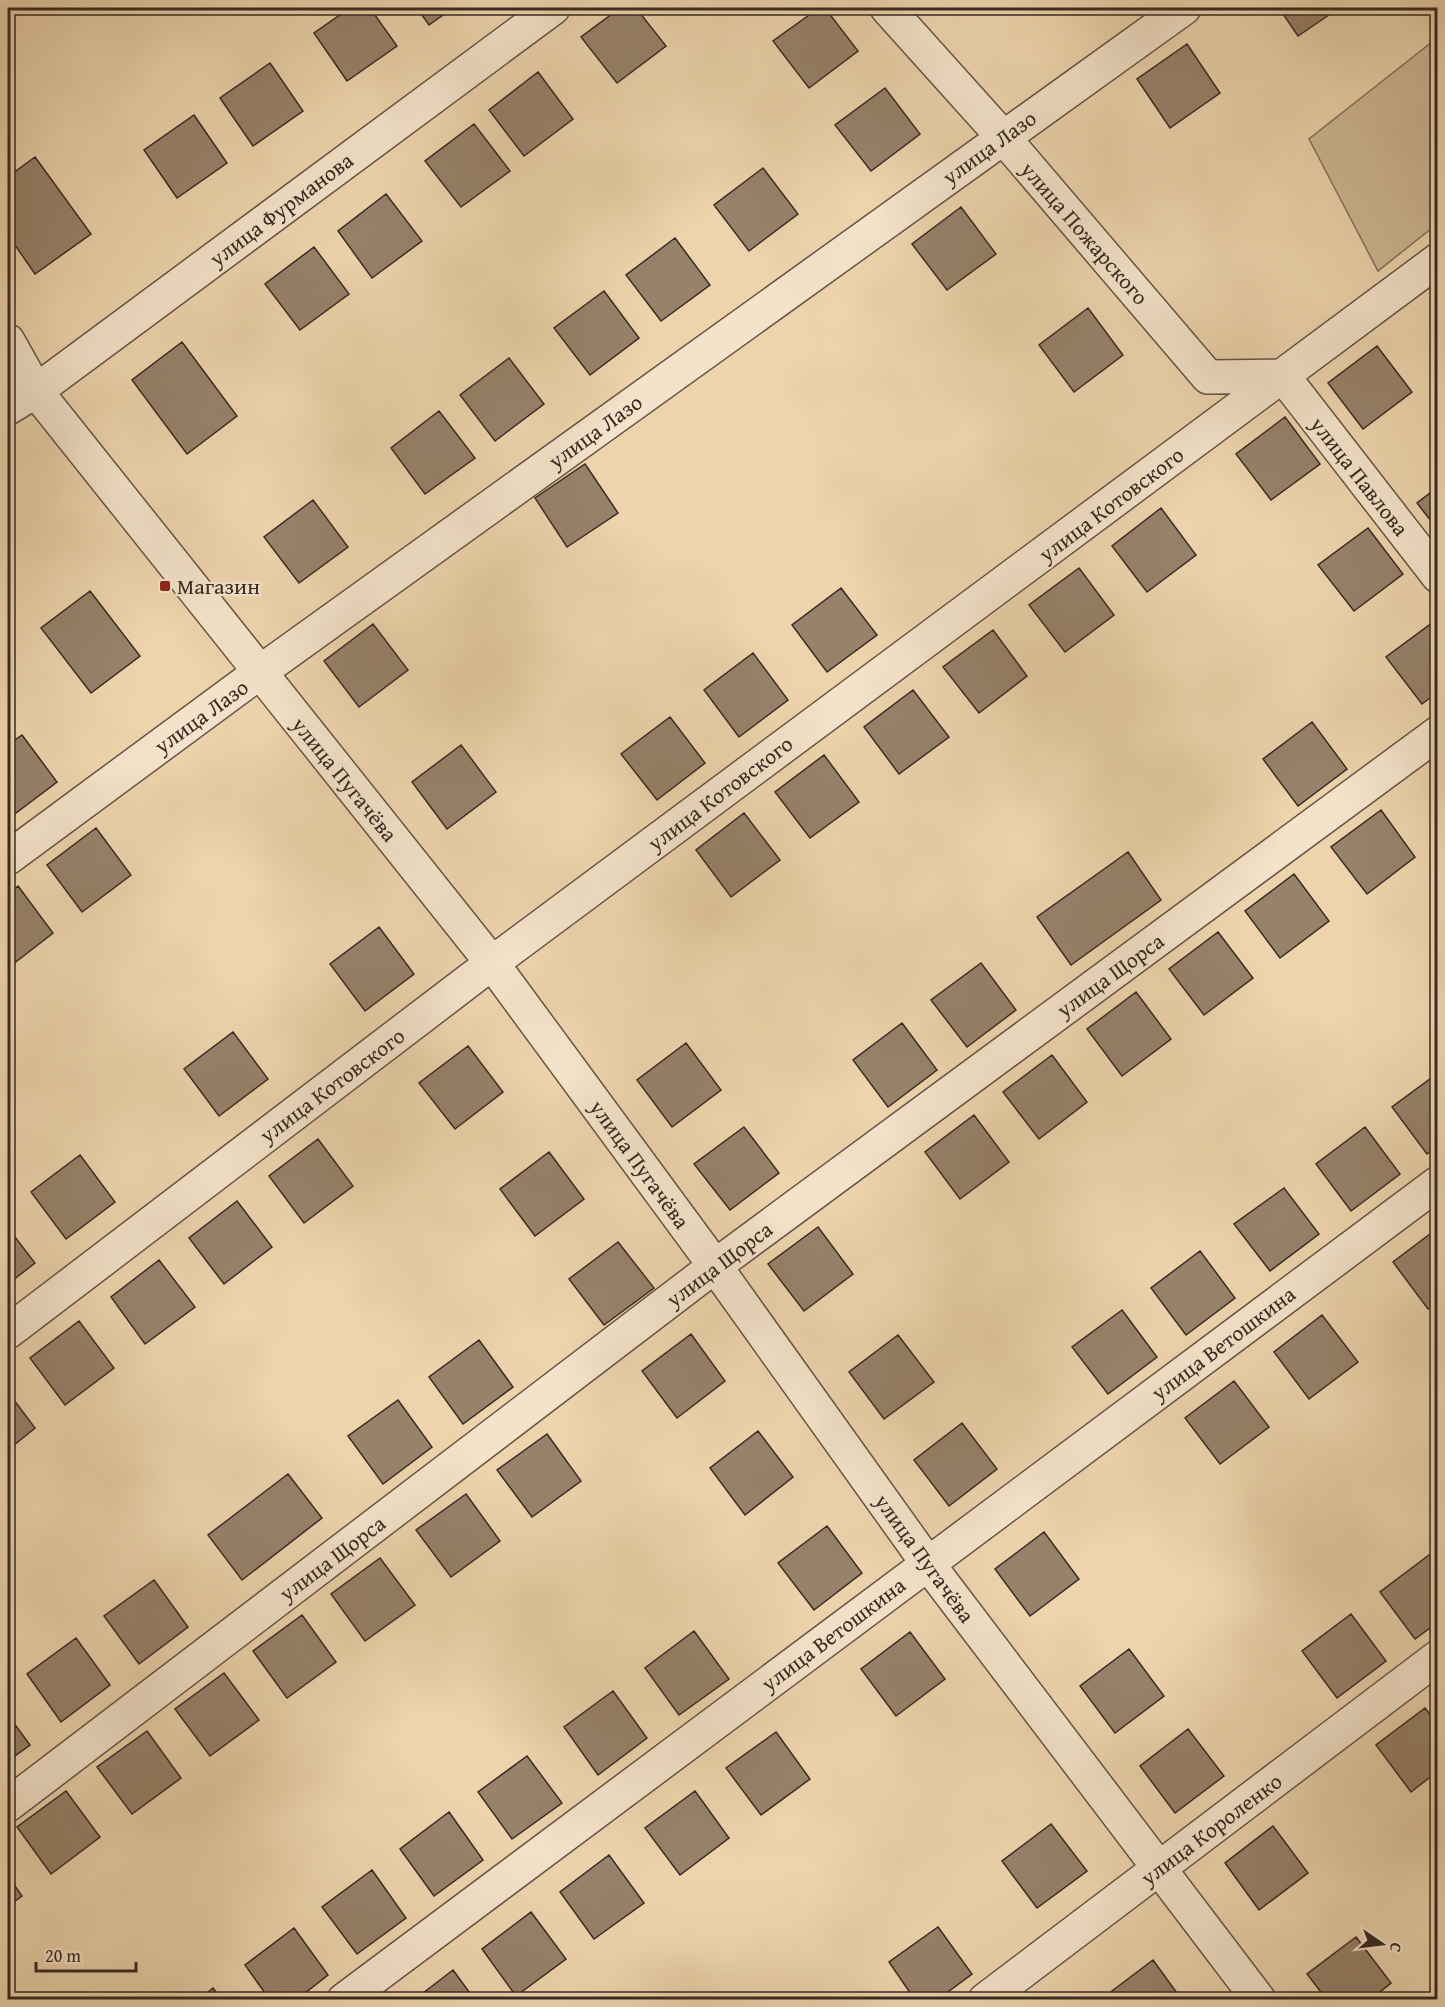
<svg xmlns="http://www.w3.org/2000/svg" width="1445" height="2007" viewBox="0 0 1445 2007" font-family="'Gentium Book Plus',serif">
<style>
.green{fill:#ceb796;stroke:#84705d;stroke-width:1.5}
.building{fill:#97826b;stroke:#392a24;stroke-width:1.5}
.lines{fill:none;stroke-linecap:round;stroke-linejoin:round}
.minor-casing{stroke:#665446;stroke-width:36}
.minor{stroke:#f3e3ca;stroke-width:33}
.poi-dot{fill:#8f2418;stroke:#f3e3ca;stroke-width:2}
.labels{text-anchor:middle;stroke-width:4.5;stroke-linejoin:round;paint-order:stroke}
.street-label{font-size:22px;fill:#392a24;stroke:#f3e3ca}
.poi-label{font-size:22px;fill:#392a24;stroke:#f3e3ca;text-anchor:start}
</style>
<rect width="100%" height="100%" fill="#edd4ad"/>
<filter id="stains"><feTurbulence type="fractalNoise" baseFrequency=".00333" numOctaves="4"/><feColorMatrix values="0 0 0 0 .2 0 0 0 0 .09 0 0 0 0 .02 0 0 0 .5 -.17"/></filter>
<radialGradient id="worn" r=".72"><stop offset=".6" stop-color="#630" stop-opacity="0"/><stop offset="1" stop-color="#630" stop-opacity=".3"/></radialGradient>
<path class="green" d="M1437,38V224L1378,271L1309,139Z"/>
<path class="building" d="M350,8H370L397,46L347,81L314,33Z
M417,8H453L429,25Z
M620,8H636L666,46L617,83L581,37Z
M819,8H825L858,51L809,88L773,41Z
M1279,8H1339L1298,36Z
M1187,44L1220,93L1170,128L1137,79Z
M270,63L303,111L253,146L220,98Z
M538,72L573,119L524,156L489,110Z
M885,88L920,134L871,171L835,125Z
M194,115L227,163L177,198L144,150Z
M474,124L510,171L461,207L425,161Z
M35,157L91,234L35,274L8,235V177Z
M763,168L798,214L749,251L714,205Z
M386,194L422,241L372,278L338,231Z
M961,207L996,254L947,290L912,244Z
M675,238L710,285L661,321L626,275Z
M314,247L349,294L300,330L265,284Z
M604,291L639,338L590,375L554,328Z
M1088,308L1123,355L1074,392L1039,345Z
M182,342L237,416L187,454L132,380Z
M1377,346L1412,392L1363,429L1328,383Z
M509,358L544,404L495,441L460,395Z
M439,411L475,458L425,494L391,448Z
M1285,417L1320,464L1271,500L1236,454Z
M585,464L618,513L567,547L535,498Z
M1438,487V530L1417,503Z
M313,500L348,547L299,583L264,537Z
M1161,508L1196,555L1147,592L1112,546Z
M1368,528L1403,574L1354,611L1318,565Z
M1079,568L1114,615L1065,652L1029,605Z
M841,588L877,635L827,672L792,625Z
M90,591L140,656L91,693L41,628Z
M1436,620L1438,692L1422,704L1386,657Z
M373,624L408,670L359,707L324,661Z
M993,630L1027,676L979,713L943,667Z
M753,653L788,700L739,737L704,690Z
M913,690L949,737L899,774L864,727Z
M670,717L705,763L657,800L621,754Z
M1312,722L1347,769L1298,806L1263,759Z
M22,735L57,782L8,819V745Z
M461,745L496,792L447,829L412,782Z
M824,755L859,802L810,838L775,792Z
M1381,810L1415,857L1367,894L1331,847Z
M744,813L780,860L731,897L696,850Z
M96,828L131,875L82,912L47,865Z
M1128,852L1161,900L1071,965L1037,917Z
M1294,874L1329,921L1280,958L1245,911Z
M18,886L53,933L8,968V894Z
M379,927L414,974L365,1011L330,964Z
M1218,932L1253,978L1204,1015L1169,969Z
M981,963L1016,1010L967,1047L931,1000Z
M1136,992L1171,1039L1122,1076L1087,1029Z
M902,1023L937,1070L888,1107L853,1060Z
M233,1032L268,1079L219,1116L184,1069Z
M686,1043L721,1090L672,1127L637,1080Z
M468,1046L503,1092L455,1129L419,1083Z
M1052,1055L1087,1102L1039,1139L1003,1092Z
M1438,1073V1146L1427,1154L1392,1107Z
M974,1115L1009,1162L960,1199L925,1152Z
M744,1127L779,1173L730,1210L694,1164Z
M1365,1127L1400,1174L1351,1211L1316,1164Z
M318,1139L353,1186L304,1223L269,1176Z
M549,1152L584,1199L535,1236L500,1189Z
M80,1155L115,1202L66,1239L31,1192Z
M1284,1188L1319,1234L1270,1271L1234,1224Z
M237,1201L272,1247L224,1284L189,1238Z
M818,1227L853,1274L804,1311L768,1264Z
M8,1228L35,1263L8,1284Z
M1438,1228V1302L1428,1309L1393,1262Z
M618,1242L654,1288L604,1325L569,1279Z
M1200,1251L1235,1298L1186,1335L1151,1288Z
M159,1260L195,1307L145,1344L111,1297Z
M1122,1310L1157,1357L1108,1394L1072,1347Z
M1322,1315L1358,1362L1309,1399L1274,1352Z
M79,1321L114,1368L65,1405L30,1358Z
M691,1334L725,1381L677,1418L642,1371Z
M898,1335L934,1382L884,1419L849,1372Z
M479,1340L513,1387L463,1424L429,1377Z
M1234,1381L1269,1427L1220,1464L1185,1418Z
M8,1392L35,1428L8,1450Z
M398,1400L432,1447L383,1484L348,1436Z
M962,1423L997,1469L949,1506L914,1460Z
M758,1431L793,1477L745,1515L710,1468Z
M547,1434L581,1481L532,1517L497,1470Z
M288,1474L322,1518L242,1580L208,1535Z
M466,1494L500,1541L451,1577L416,1530Z
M827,1526L862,1573L814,1610L778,1563Z
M1044,1532L1079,1579L1030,1616L995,1569Z
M1429,1555L1438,1566V1622L1415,1639L1380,1592Z
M380,1558L415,1605L365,1641L331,1594Z
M154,1580L188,1627L139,1664L104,1616Z
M1351,1614L1386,1661L1337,1698L1302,1651Z
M302,1615L336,1662L287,1698L253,1651Z
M694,1631L729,1679L679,1715L645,1668Z
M910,1632L945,1679L896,1716L861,1669Z
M76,1638L110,1685L61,1722L27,1674Z
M1129,1649L1164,1696L1115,1733L1080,1686Z
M224,1673L259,1720L210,1756L175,1709Z
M613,1691L647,1738L598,1775L564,1727Z
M1425,1708L1438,1725V1771L1411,1792L1376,1745Z
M8,1715L30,1745L8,1761Z
M1188,1729L1224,1776L1175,1813L1140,1766Z
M147,1731L181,1778L132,1814L97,1767Z
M776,1732L810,1779L761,1815L726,1768Z
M527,1756L562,1803L512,1839L478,1792Z
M66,1791L100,1837L51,1874L17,1827Z
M695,1791L729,1838L680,1875L645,1828Z
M449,1812L483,1860L434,1896L400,1849Z
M1051,1824L1087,1871L1037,1908L1002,1861Z
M1273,1826L1308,1873L1259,1910L1225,1863Z
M609,1855L644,1903L594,1939L560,1892Z
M372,1870L406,1918L357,1954L322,1907Z
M8,1876L22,1896L8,1906Z
M531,1912L566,1959L516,1996L482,1949Z
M938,1927L972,1974L937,2000H915L889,1962Z
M294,1928L328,1975L296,2000H270L245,1965Z
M1356,1937L1391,1983L1370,2000H1327L1307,1974Z
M1153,1960L1182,2000H1105L1104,1997Z
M453,1970L475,2000H414Z
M213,1988L222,2000H198Z"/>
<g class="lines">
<g class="minor-casing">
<path id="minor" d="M887,8L1003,137L1208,377L1283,376L1438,576
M8,341L36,391L492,963L715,1266L928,1564L1259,2000
M8,408L36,391L553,8
M8,858L260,672L1184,8
M8,1332L492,963L1438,260
M8,1805L715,1266L1438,733
M344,2000L1438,1183
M985,2000L1438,1657"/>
</g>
<use href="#minor" class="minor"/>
</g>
<rect class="poi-dot" x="159" y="580" width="12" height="12" rx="3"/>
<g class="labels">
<g class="street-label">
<text transform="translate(989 147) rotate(-36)" y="8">улица Лазо</text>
<text transform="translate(281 209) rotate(-37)" y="8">улица Фурманова</text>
<text transform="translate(1085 233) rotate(49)" y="8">улица Пожарского</text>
<text transform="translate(595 431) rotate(-36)" y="8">улица Лазо</text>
<text transform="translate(1360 476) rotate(52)" y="8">улица Павлова</text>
<text transform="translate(1111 504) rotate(-37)" y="8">улица Котовского</text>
<text transform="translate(201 716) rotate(-36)" y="8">улица Лазо</text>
<text transform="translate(345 779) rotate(51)" y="8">улица Пугачёва</text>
<text transform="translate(720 793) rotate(-37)" y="8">улица Котовского</text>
<text transform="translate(1110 975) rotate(-36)" y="8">улица Щорса</text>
<text transform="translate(332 1085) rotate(-37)" y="8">улица Котовского</text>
<text transform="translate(640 1164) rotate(54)" y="8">улица Пугачёва</text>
<text transform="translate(719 1264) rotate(-37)" y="8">улица Щорса</text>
<text transform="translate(1223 1343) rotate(-37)" y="8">улица Ветошкина</text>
<text transform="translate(332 1558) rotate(-37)" y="8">улица Щорса</text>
<text transform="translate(925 1558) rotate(54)" y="8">улица Пугачёва</text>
<text transform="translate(833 1634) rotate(-37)" y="8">улица Ветошкина</text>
<text transform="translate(1211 1829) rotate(-37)" y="8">улица Короленко</text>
</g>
<g class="poi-label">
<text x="177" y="594">Магазин</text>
</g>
</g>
<rect width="1445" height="2007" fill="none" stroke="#edd4ad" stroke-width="30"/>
<rect x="9" y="9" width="1427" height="1989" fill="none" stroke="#392a24" stroke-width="3"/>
<rect x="15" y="15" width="1415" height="1977" fill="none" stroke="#392a24" stroke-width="1.5"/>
<g transform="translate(1382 1944) rotate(104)" stroke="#f3e3ca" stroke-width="4.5" paint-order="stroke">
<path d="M0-4.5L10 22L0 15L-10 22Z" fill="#392a24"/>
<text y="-9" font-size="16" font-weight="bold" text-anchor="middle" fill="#392a24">С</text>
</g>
<path d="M36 1962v9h100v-9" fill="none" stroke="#392a24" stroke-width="3"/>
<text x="45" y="1962" font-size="18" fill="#392a24" stroke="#f3e3ca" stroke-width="4.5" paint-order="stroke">20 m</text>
<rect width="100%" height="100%" filter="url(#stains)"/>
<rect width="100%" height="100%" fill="url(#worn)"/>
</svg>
